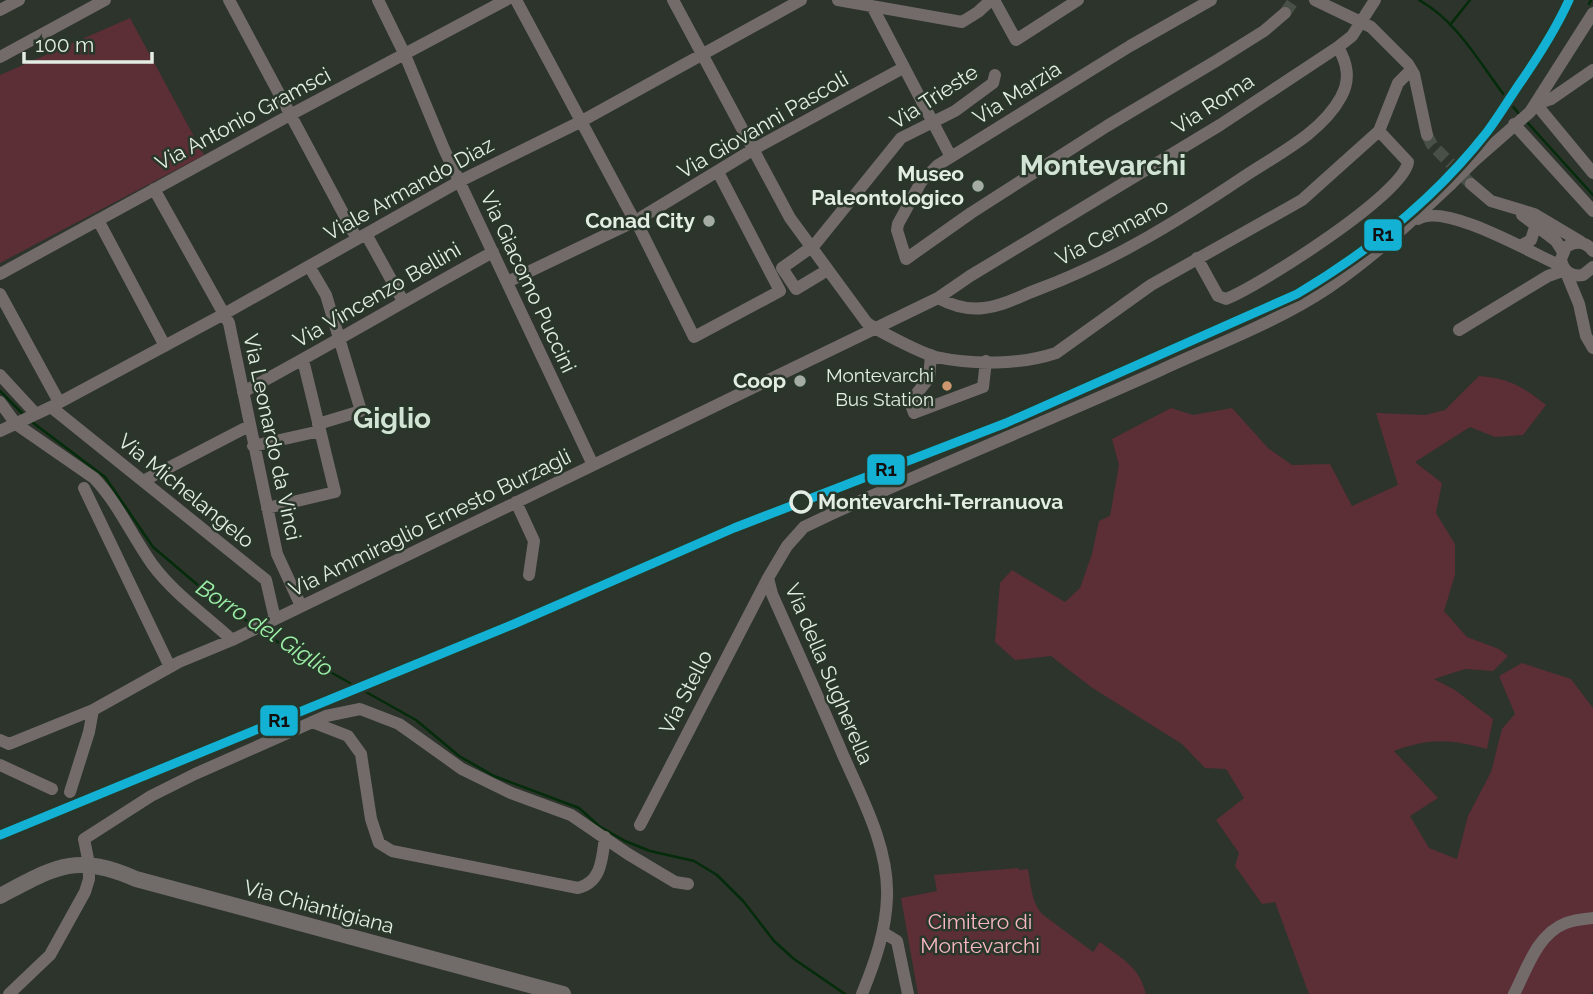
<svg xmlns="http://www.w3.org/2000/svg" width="1593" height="994" viewBox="0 0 1593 994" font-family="Raleway,sans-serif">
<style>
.green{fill:#5c2e36}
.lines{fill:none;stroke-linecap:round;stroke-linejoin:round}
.stream{stroke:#042c0a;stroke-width:2.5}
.minor-tunnel{stroke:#485048;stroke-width:12;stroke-dasharray:12 6;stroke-linecap:butt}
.minor{stroke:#726b6a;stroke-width:12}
.major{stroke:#716b69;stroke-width:16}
.minor-bridge{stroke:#726b6a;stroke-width:12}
.rail-1-casing{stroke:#283729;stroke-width:14}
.rail-1{stroke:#13b2d5;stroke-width:9}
.poi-dot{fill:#a4aca4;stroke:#283729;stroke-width:2.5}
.bus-dot{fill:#cd976f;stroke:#283729;stroke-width:2.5}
.stop-dot{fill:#283729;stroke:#e4ede4;stroke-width:3.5}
.labels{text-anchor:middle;stroke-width:5;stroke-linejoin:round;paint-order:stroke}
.bus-label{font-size:19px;fill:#e4ede4;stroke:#283729;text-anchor:end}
.street-label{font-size:21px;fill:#e4ede4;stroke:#283729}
.poi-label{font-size:21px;font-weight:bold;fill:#e4ede4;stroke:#283729;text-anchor:end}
.stop-label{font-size:21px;font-weight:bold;fill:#e4ede4;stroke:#283729;text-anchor:start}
.park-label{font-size:21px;fill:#f8b7c1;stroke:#283729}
.water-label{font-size:23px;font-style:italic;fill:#9defa7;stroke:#283729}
.district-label{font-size:28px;font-weight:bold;fill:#d2e5d4;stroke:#283729}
.line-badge{stroke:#283729;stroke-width:2.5}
.pale-badge-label{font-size:19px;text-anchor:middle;font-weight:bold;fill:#111}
</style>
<rect width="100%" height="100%" fill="#2c342c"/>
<path class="green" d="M130,18L204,155L0,263V75Z
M1479,376C1509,378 1523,387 1546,405L1523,435L1495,437L1470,427L1415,462L1442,483L1436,513L1455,544V575L1444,611L1467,637L1499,649L1508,656L1493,671L1465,669L1434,679L1455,690L1493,719L1487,749C1448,739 1431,738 1394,751L1438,798L1410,816L1429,848L1457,859L1468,816L1491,772L1502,729L1515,714L1499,676L1522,663L1571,679L1593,708V991L1591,994H1309L1275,902L1262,904L1235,866L1239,853L1216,820L1244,798L1226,769L1205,768L1182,744L1091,687L1051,656L1015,660L995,642L1000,583L1012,570L1065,602L1080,588L1092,554L1099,521L1110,516L1119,465L1112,439L1171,408L1193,415L1232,408L1268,448L1292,465L1330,464L1352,506L1398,485L1376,413L1425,415L1445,410Z
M1018,868L1019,870L1028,869C1031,885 1031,901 1042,914L1093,952L1100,942C1122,959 1139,966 1146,994H918L901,898L937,891L934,875Z"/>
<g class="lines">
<path class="stream" d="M1419,0C1464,25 1487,78 1520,115
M1589,4L1591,0
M1450,25L1470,0
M1527,122L1593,195
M0,391L24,415
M32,422L105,477L153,547L206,592L254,626
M263,632L282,645L416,720L459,756L494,776L579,808L599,826L625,841L650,851L694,861L717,875L744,902L774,941L794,959L845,994"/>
<path class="minor-tunnel" d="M1285,13L1294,0
M1427,135L1432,145L1471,184"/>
<path class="minor" d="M229,0L357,239
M378,0L405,55L444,149L593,465
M516,0L632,216
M673,0L790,218L867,323C880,332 921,353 936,357C973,365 1020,365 1056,353L1151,285L1302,200L1379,131L1398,83L1411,70
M838,0L962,22L978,12L991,0
M994,0L1016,40L1078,0
M1211,0L1130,46L938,165L921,182L898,224L897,230L906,259L971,213L1107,126L1216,61L1264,31L1285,13
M1315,0L1371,27L1408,64L1414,74L1427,135
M872,6L951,157
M0,10L19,0
M0,57L105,0
M1536,104L1593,173
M1536,104L1551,99L1593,70
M1514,124L1593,211
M1473,162L1530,112L1593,13
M1471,184L1491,201L1534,214L1581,242
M154,189L229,323L277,554L301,606
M1522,215L1556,241L1563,252
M642,217L754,149L903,68
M1418,219C1445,202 1533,254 1563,267
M98,220L165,346
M640,229L694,337L780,291L718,172
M366,234L403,301
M1520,246L1531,240L1536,224
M812,248L901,138L955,111L993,83L995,75
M806,251L782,268L796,289L821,274
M1593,251C1586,242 1576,240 1566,247L1561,259C1563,271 1571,277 1583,275L1593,267
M1197,258L1218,296L1226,299C1259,286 1404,194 1408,162L1379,131
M309,266L326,295L361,411L318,424
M0,274L290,115L506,0
M507,282L629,224
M0,294L59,402
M938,298C951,305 968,310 984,308C1003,306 1020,296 1039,289C1114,261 1181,219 1248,174C1280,153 1322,132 1341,97C1351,79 1347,63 1338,47
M1459,330L1548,276L1565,270L1579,304L1586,336L1593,348
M931,355L929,378L910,402L914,413L983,387L986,361
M0,375L36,414
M243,392C327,347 409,298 493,252
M0,402L16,424L94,478C118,503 132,536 152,564C174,594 205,615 232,640
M51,407L266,580L275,619
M0,431L51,407L224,314L460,181L580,122L801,0
M253,446L320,431
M143,481L249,426
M84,488L170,667
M516,502L534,541L529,575
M267,508L335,492L303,360
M312,722L348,736L361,754L371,819L379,843L392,851L578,888C602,882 602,858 605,837
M0,740L9,744L93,710L179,662L232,640L938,298L970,276L1220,125L1338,47L1352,36L1375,0
M0,765L52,789
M70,792L89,732L93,710
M640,825L768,578
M884,933L897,941L908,994
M9,994L50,955L85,892L89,879V864L84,839L151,796L195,774L326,716L360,709L399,724L462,769L511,793L571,815L628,854L675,882L688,884
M862,994C875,962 886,931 887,897C889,848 862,798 843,755C820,701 796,648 772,594L768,578L787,546L804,527L825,517C936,466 1050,420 1161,370C1217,344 1277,322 1328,288C1372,258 1411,222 1450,185
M1514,994C1527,969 1537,934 1566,923C1574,920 1584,919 1593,918"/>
<path class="major" d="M0,896C55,867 75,852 136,879L563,994"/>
<path class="minor-bridge" d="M1450,185L1473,162"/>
<g class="rail-1-casing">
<path id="rail-1" d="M0,835L514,624L734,528L1006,423L1297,294C1368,252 1436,197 1487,132C1499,116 1509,99 1520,83C1538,57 1556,29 1569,0"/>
</g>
<use href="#rail-1" class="rail-1"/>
</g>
<g class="poi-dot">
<circle cx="978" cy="186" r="7"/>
<circle cx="709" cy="221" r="7"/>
<circle cx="800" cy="381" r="7"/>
</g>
<circle class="bus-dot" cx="947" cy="386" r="6"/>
<circle class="stop-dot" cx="801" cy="502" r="10"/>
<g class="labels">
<g class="bus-label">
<text x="934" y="382">Montevarchi<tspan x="934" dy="24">Bus Station</tspan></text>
</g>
<g class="street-label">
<text transform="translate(1017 93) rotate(-32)" y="7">Via Marzia</text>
<text transform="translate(934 97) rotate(-33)" y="7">Via Trieste</text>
<text transform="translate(1213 104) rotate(-33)" y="7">Via Roma</text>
<text transform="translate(243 119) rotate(-28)" y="7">Via Antonio Gramsci</text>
<text transform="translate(763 125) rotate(-30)" y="7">Via Giovanni Pascoli</text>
<text transform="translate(409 189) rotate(-29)" y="7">Viale Armando Diaz</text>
<text transform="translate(1112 232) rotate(-27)" y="7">Via Cennano</text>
<text transform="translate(528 282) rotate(65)" y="7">Via Giacomo Puccini</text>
<text transform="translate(377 295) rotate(-30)" y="7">Via Vincenzo Bellini</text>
<text transform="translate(272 437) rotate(78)" y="7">Via Leonardo da Vinci</text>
<text transform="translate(186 491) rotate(39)" y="7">Via Michelangelo</text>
<text transform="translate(430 523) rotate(-26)" y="7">Via Ammiraglio Ernesto Burzagli</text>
<text transform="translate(829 674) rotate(67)" y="7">Via della Sugherella</text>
<text transform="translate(686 692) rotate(-63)" y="7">Via Stello</text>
<text transform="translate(319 907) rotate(15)" y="7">Via Chiantigiana</text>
</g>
<g class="poi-label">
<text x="964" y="181">Museo<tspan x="964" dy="24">Paleontologico</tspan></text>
<text x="695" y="228">Conad City</text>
<text x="786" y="388">Coop</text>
</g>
<g class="stop-label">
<text x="818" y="509">Montevarchi-Terranuova</text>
</g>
<g class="park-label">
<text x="980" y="929">Cimitero di<tspan x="980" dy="24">Montevarchi</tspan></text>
</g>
<g class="water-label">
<text transform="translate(265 628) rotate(33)" y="8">Borro del Giglio</text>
</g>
<g class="district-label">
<text x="1103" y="175">Montevarchi</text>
<text x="392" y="428">Giglio</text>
</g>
</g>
<g class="line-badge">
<rect x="1363" y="218" width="40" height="34" rx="7" fill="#13b2d5"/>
<rect x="866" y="453" width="40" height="33" rx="7" fill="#13b2d5"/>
<rect x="259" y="704" width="40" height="33" rx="7" fill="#13b2d5"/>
</g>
<g class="pale-badge-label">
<text x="1383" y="241">R1</text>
<text x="886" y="476">R1</text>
<text x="279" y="727">R1</text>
</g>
<path d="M24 52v10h128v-10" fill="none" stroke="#e4ede4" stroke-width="3.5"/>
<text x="35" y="52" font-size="21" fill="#e4ede4" stroke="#283729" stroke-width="5" paint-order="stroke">100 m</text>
</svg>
